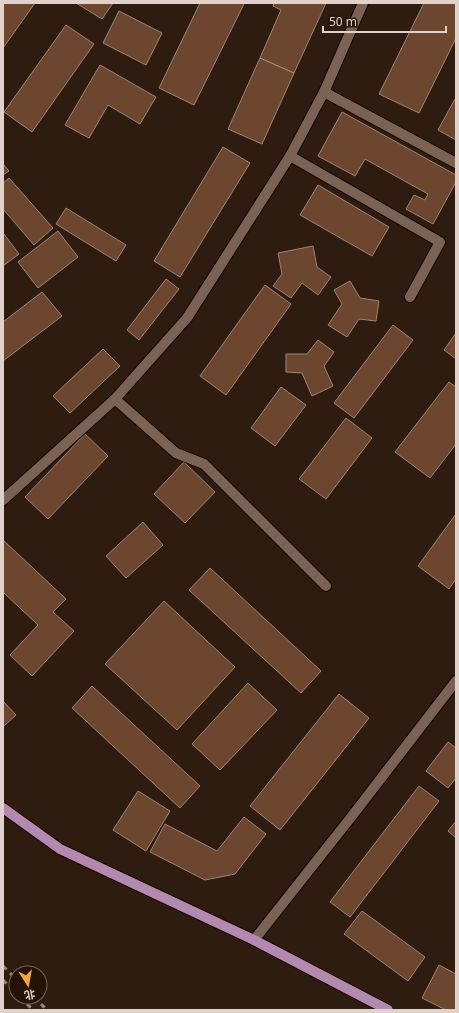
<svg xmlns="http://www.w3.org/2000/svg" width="459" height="1013" viewBox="0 0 459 1013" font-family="'Noto Sans','Noto Sans SC',sans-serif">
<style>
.building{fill:#6c462e;stroke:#9c8476}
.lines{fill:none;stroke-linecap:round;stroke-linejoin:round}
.street-casing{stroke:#170600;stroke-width:12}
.secondary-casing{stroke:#170600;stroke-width:12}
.primary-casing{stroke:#170600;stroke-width:12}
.street{stroke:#7a6355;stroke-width:10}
.secondary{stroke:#7a6355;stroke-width:10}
.primary{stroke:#b389af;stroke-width:10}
.rail{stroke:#95857b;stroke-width:3;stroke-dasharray:5 5;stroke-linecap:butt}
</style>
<rect width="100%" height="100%" fill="#2f1c10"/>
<path class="building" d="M3,3H35L3,48Z
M76,3H113L102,19Z
M200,3H242L244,4L194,105L159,88Z
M274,3H326L294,73L260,58L281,10L273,6Z
M424,3H456V38L419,113L379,94Z
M119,11L162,33L146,65L103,43Z
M66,25L94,44L32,132L4,112Z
M260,58L294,73L262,144L228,129Z
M100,65L156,97L140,124L108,105L89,138L65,125Z
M455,99L456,100V140L438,130Z
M342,112L456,175V182L433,224L406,209L414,195L425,200L428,194L365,159L355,176L318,156Z
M223,147L250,163L180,277L154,261Z
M3,164L9,171L3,175Z
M9,178L53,228L34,245L3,209V183Z
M318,185L389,227L372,256L300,215Z
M66,208L126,245L116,261L56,224Z
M58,231L78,257L38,288L18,262Z
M3,233L19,254L3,266Z
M313,246L317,267L331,277L318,295L302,283L291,298L273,286L282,274L278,253Z
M166,279L179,289L139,340L127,330Z
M350,281L360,298L379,301L376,321L359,319L347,337L328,325L342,304L334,290Z
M265,285L291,304L226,395L200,376Z
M42,292L62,316L3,361V322Z
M393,325L413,340L354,418L334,403Z
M456,333V359L444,350Z
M318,340L334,352L324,366L333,386L312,396L302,373L286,372V354H307Z
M103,349L120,366L70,413L53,396Z
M449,382L456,387V444L430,478L395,452Z
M281,387L306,405L275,446L251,428Z
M346,418L372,438L326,499L299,479Z
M85,434L108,456L48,519L25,497Z
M184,462L215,492L185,523L154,494Z
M456,514V579L449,589L418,566Z
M143,522L163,545L126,578L106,556Z
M3,540L66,599L53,612L74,631L32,676L10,655L38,625L3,592Z
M210,568L321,671L301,693L189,590Z
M164,601L235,667L177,730L105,664Z
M248,683L277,710L220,770L192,744Z
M92,686L200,786L180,808L72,708Z
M339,694L369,718L280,830L250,806Z
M3,701L16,715L3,727Z
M448,742L456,748V778L448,788L426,771Z
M419,786L439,801L350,917L330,902Z
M138,791L170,811L146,851L113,830Z
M244,817L266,834L235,874L205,880L150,852L165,824L217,851Z
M456,821V838L448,831Z
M362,911L425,957L408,981L344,934Z
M439,965L456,974V1010H446L422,998Z"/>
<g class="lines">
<g class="street-casing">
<path id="street" d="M324,92L456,163
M290,156L440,242L410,297
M115,399L176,453L204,464L326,586"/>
</g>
<g class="secondary-casing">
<path id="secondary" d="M3,500L115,399L187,318L290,156L324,92L363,3
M254,940L352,816L456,681"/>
</g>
<g class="primary-casing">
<path id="primary" d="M3,808L60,849L254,940L388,1010"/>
</g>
<use href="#street" class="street"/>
<use href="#secondary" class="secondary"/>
<use href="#primary" class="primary"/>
<path class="rail" d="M3,966L16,979
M3,980L16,993
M20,997L33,1010
M34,997L47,1010"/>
</g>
<rect width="459" height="1013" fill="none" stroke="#e0d2ca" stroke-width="8"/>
<g transform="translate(28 985) rotate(169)"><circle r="19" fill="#251307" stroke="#705f55"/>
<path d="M0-3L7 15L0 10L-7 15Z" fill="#f1a540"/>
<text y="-6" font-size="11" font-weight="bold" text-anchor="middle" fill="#e0d2ca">北</text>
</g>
<path d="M323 26v6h123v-6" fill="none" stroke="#e0d2ca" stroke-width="2"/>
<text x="329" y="26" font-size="12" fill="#e0d2ca" stroke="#251307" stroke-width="3" paint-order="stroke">50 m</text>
</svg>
